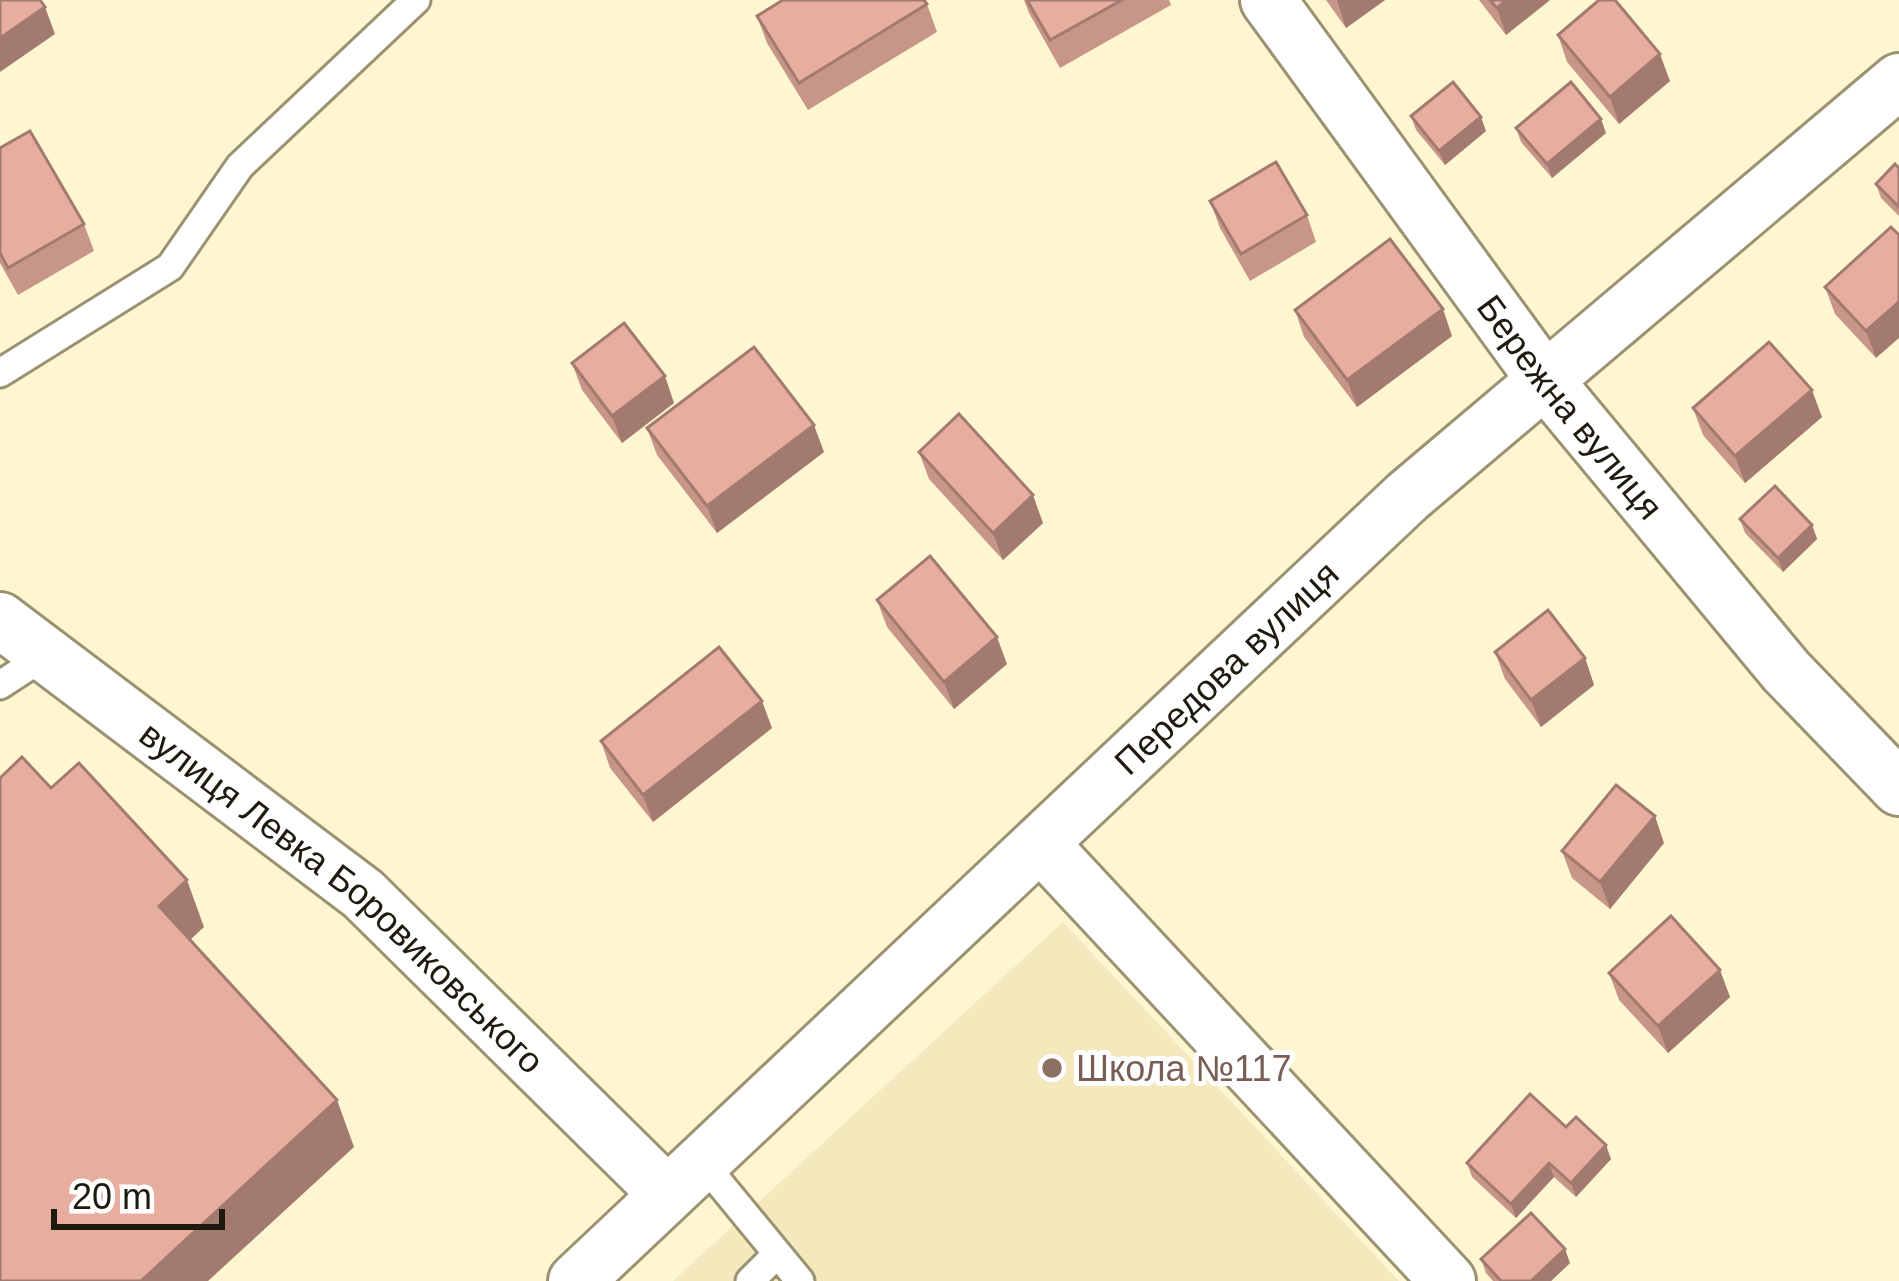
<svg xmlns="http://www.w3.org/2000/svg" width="1899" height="1281" viewBox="0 0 1899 1281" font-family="Helvetica,sans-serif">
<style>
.built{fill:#f3e9bd}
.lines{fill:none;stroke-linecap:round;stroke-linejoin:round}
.service-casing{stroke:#9a9271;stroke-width:33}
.minor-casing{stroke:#9a9271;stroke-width:60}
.service{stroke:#fff;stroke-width:27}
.minor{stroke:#fff;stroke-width:54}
.wall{fill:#c79689}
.shaded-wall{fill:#a27a6f}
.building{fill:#e7ae9f;stroke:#a27a6f;stroke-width:3}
.education-dot{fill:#8d6e63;stroke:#fff;stroke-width:4.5}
.labels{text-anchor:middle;stroke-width:10;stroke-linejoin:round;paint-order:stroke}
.street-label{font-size:36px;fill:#1e1a0d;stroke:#fff}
.education-label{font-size:36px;fill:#785e54;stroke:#fff;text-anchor:start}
</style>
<rect width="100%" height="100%" fill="#fef6d1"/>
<path class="built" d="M1063,922L1399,1281H673Z"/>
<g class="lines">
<g class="service-casing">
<path id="service" d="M0,373L170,267L240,166L416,0
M0,685L46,655
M703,1163L800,1281
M750,1281L777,1254"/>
</g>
<g class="minor-casing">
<g id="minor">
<path id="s1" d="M1268,0L1544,379L1786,671L1899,788"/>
<path id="s2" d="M0,620L363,894L667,1194"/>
<path d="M1041,844L1448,1281"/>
<path id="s3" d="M576,1281L1408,496L1899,81"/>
</g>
</g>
<use href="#service" class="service"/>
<use href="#minor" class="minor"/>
</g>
<path class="wall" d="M1024,0H1169L1171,5L1060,68L1029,13Z
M1326,0H1385L1346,28Z
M1479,0H1550L1506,35Z
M927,4L937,32L808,110L767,43L757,16Z
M1558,35L1670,81L1619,124L1567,62Z
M1411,116L1486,131L1445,165L1416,130Z
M1516,128L1606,133L1552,178L1521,142Z
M0,148L84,224L94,251L18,295L0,263Z
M1899,168V216L1881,198L1876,184Z
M1210,201L1307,215L1316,242L1250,281L1220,228Z
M1891,227L1876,358L1835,314L1825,287Z
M1295,310L1452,336L1357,407L1304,337Z
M572,363L674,403L622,443L582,390Z
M1693,408L1822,417L1745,483L1703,435Z
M647,428L824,452L717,533L657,455Z
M919,452L1043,523L1003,560L929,479Z
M1740,519L1812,525L1817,539L1783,572L1745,533Z
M877,600L1007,664L954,709L887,627Z
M1495,652L1585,658L1594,685L1541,727L1505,679Z
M772,728L653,822L610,768L601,741Z
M1664,843L1610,909L1572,878L1562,851Z
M1609,973L1730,997L1668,1053L1619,1000Z
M1566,1127L1611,1159L1576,1197L1554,1177L1516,1218L1472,1177L1467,1163Z
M1481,1259L1570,1263L1551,1281H1493L1486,1273Z"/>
<path class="shaded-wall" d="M1337,0H1385L1346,28Z
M1506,0H1550L1506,35L1497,8Z
M45,7L55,34L0,72V38Z
M1660,54L1670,81L1619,124L1610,97Z
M1481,117L1486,131L1445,165L1439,151Z
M1601,119L1606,133L1552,178L1547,164Z
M1899,302V338L1876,358L1866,331Z
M1443,309L1452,336L1357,407L1347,380Z
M665,376L674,403L622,443L612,416Z
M1812,390L1822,417L1745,483L1735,456Z
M814,425L824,452L717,533L707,506Z
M1033,495L1043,523L1003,560L993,533Z
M1812,525L1817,539L1783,572L1778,558Z
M997,637L1007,664L954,709L944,682Z
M1585,658L1594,685L1541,727L1531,700Z
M762,701L772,728L653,822L643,795Z
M1655,816L1664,843L1610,909L1600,882Z
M187,880L204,927L176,953L159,906Z
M1720,970L1730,997L1668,1053L1658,1026Z
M337,1100L354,1147L208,1281H141Z
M1606,1145L1611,1159L1576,1197L1571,1183Z
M1549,1163L1554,1177L1516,1218L1511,1204Z
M1565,1249L1570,1263L1551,1281H1531Z"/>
<path class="building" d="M0,0H40L45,7L0,38Z
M783,0H924L927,4L799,83L757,16Z
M1027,0H1122L1050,40Z
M1490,0H1506L1497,8Z
M1599,0H1615L1660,54L1610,97L1558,35Z
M1453,82L1481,117L1439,151L1411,116Z
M1571,82L1601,119L1547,164L1516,128Z
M30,131L84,224L8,268L0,253V148Z
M1276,162L1307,215L1241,254L1210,201Z
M1895,164L1899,168V207L1876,184Z
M1891,227L1899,235V302L1866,331L1825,287Z
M1390,239L1443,309L1347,380L1295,310Z
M624,323L665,376L612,416L572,363Z
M1769,342L1812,390L1735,456L1693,408Z
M754,347L814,425L707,506L647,428Z
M959,414L1033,495L993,533L919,452Z
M1775,486L1812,525L1778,558L1740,519Z
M930,556L997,637L944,682L877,600Z
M1548,610L1585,658L1531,700L1495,652Z
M719,647L762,701L643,795L601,741Z
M22,757L51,788L79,763L187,880L159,906L337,1100L141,1281H0V778Z
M1616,785L1655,816L1600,882L1562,851Z
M1671,916L1720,970L1658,1026L1609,973Z
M1530,1094L1566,1127L1576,1117L1606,1145L1571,1183L1549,1163L1511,1204L1467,1163Z
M1531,1213L1565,1249L1531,1281H1501L1481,1259Z"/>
<circle class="education-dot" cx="1052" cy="1068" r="12"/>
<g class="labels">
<g class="street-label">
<text dy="13" stroke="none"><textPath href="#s1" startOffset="507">Бережна вулиця</textPath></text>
<text dy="13" stroke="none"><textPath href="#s3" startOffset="894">Передова вулиця</textPath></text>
<text dy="13" stroke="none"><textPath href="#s2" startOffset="441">вулиця Левка Боровиковського</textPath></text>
</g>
<g class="education-label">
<text x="1076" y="1081">Школа №117</text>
</g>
</g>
<path d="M54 1209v18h168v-18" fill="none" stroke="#1e1a0d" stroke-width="6"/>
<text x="72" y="1209" font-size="36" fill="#1e1a0d" stroke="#ffffff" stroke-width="9" paint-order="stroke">20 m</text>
</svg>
